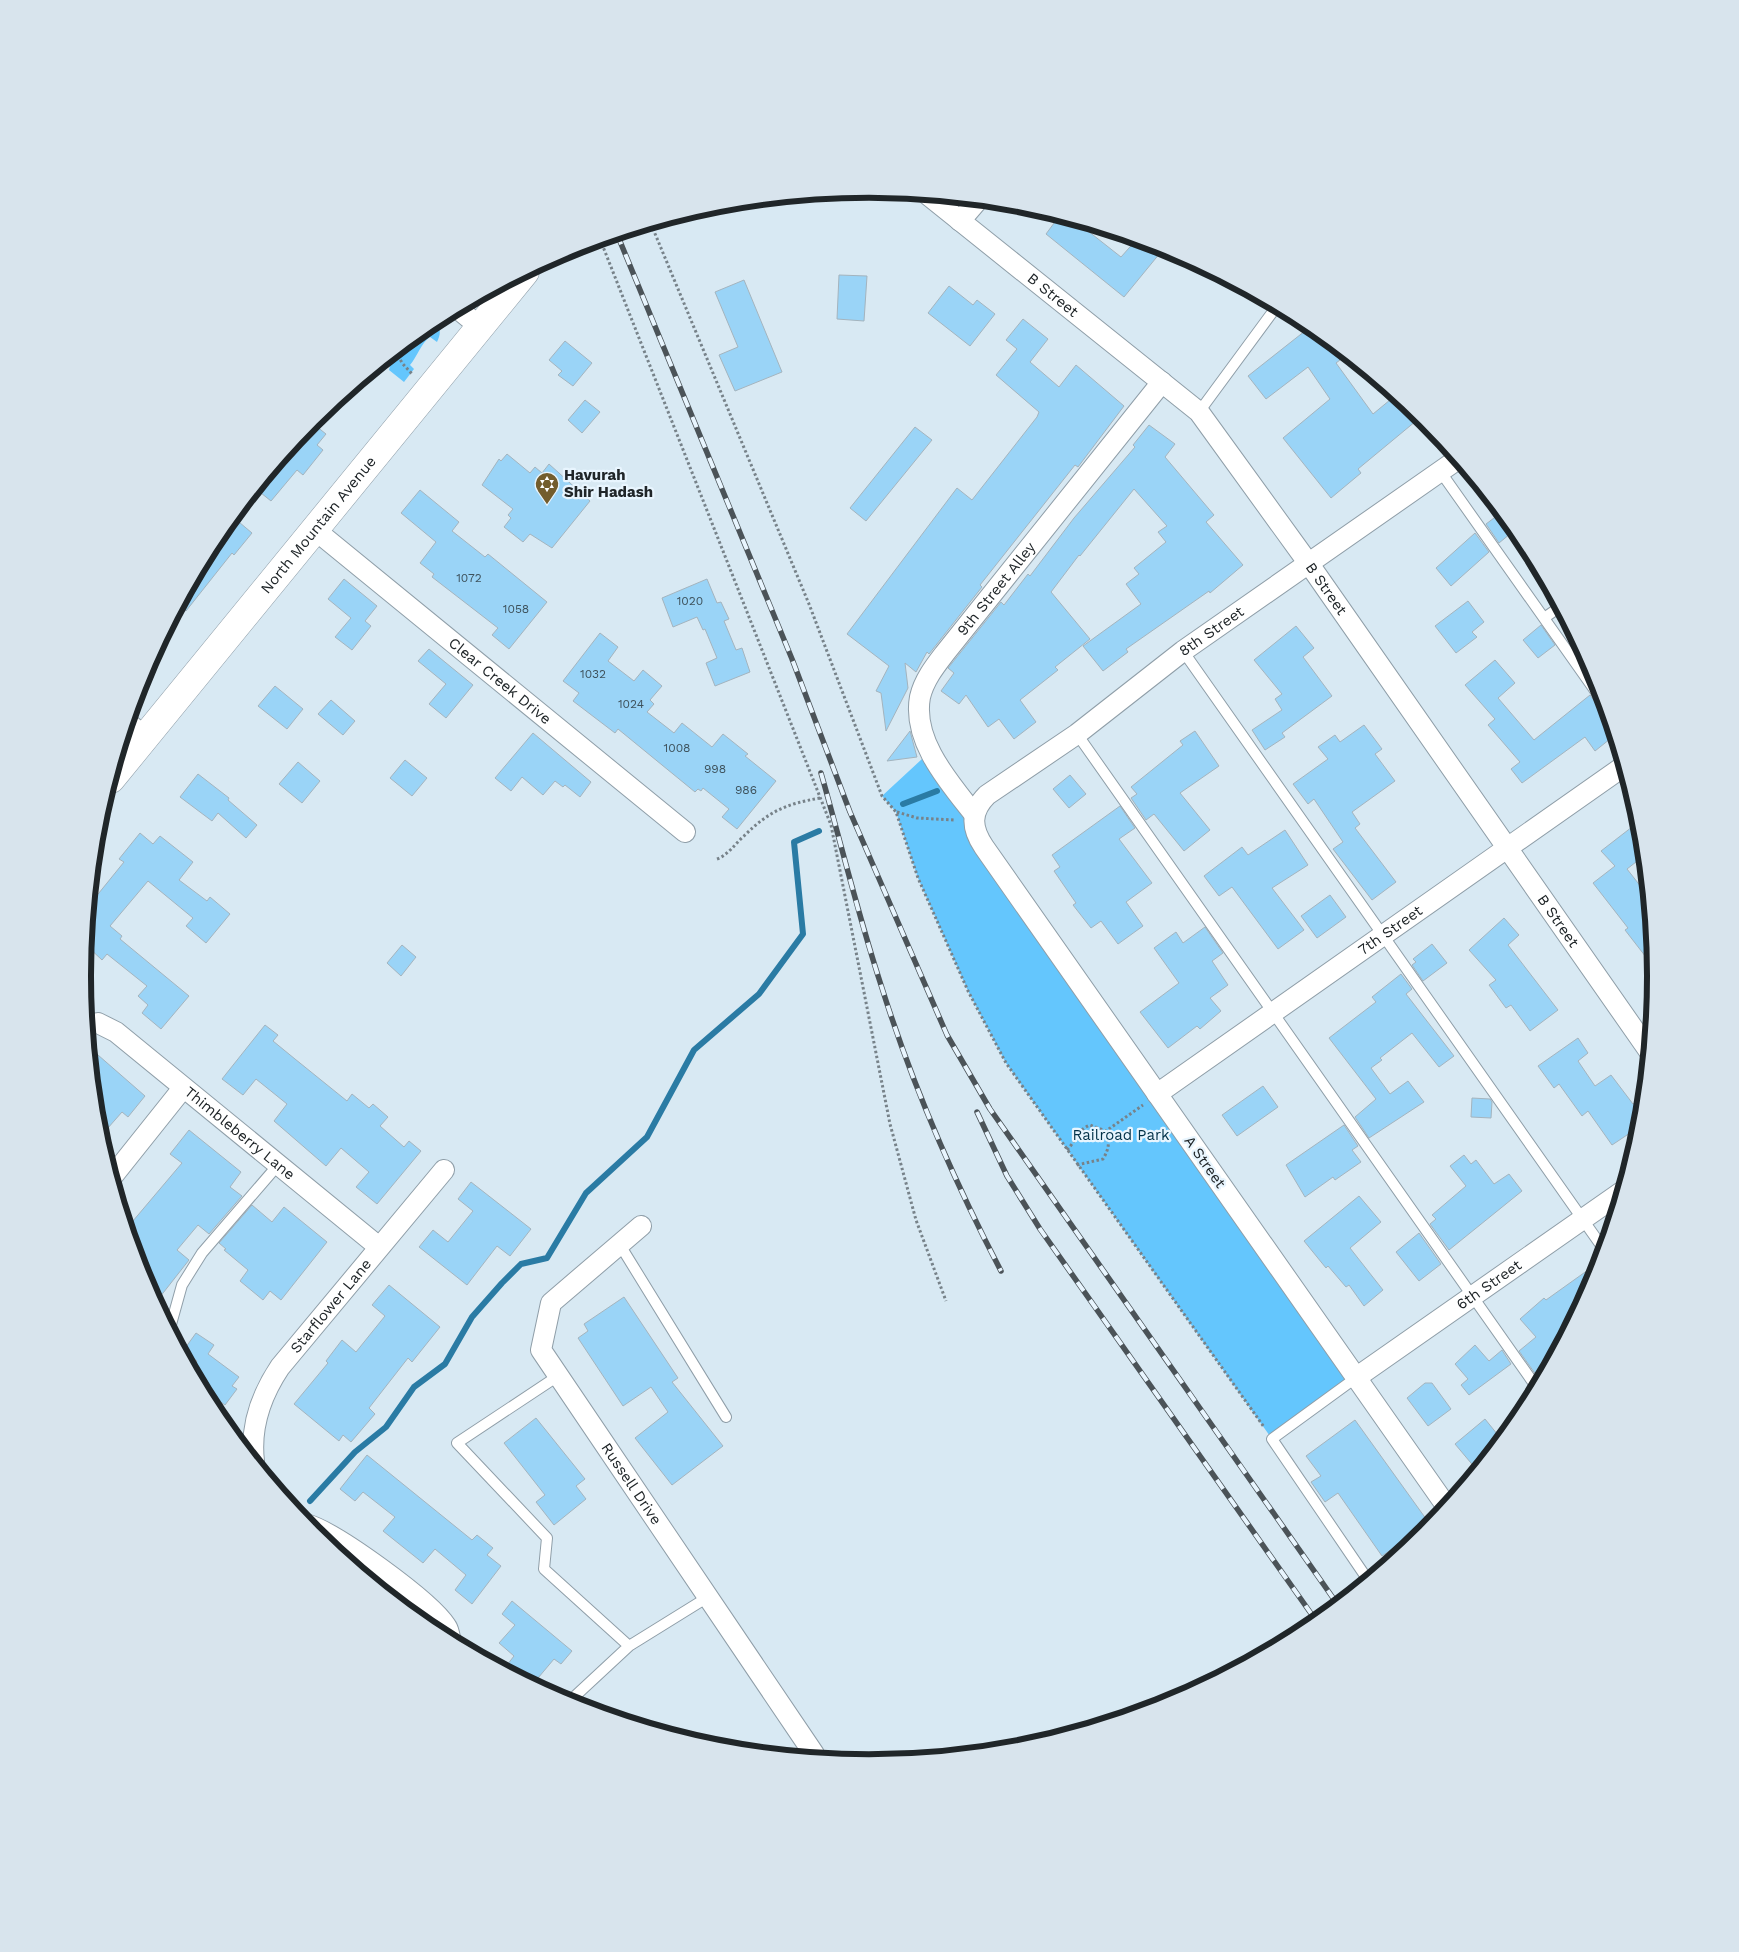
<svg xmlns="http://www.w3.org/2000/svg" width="1739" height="1952" viewBox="0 0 1739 1952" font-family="'Work Sans',sans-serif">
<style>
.green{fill:#64c6fd}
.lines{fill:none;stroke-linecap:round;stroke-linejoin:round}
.stream{stroke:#2a7ba4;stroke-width:6}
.building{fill:#9ad4f7;stroke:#a4b4be}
.lane-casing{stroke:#8f9ea8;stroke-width:12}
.street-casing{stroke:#8f9ea8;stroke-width:22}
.secondary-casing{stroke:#8f9ea8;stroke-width:29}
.path{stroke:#778289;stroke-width:3;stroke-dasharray:2.5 2.5;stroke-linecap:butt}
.lane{stroke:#fff;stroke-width:10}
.street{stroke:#fff;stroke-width:20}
.secondary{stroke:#fff;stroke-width:28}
.rail-casing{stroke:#4b5358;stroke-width:5.5}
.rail{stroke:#e8f5fe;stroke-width:4;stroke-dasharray:11;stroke-linecap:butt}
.labels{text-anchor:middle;stroke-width:4.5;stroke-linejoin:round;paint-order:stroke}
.number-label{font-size:12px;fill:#3e525c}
.street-label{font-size:15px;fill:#202629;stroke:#e8f5fe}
.poi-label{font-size:15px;font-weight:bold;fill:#202629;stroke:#e8f5fe;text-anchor:start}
.park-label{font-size:15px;fill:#003047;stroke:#e8f5fe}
.rim{fill:none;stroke:#202629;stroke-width:6}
</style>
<rect width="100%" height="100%" fill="#d8e9f3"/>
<path class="green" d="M435,320C441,328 441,334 437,342L430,337C421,343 417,357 410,365L414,369L404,382L389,370L392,358L390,356Z
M922,759L1357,1377L1272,1439L1006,1063L968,991L945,939L918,878L896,812L882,796Z"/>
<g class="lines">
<path class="stream" d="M903,804L937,791
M310,1501L355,1452L386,1427L414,1387L445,1364L472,1317L502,1283L521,1264L547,1258L586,1193L647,1137L694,1050L759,994L803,934L794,842L819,831"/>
</g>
<path class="building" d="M1060,215L1074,220L1121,257L1137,239L1165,247L1124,297L1046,234Z
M839,275L867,276L864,321L837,319Z
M744,280L782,372L735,391L719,355L738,347L715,292Z
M949,286L973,305L977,300L995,314L970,346L928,313Z
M1023,319L1048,339L1030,362L1059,387L1076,365L1124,406L1078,467L1075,465L980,585L982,587L929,654L927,652L916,672L905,663L908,688L886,731L881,693L876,691L889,666L847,634L957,488L972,500L1037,417L1039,412L996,375L1017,349L1006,340Z
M1310,327L1340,360L1336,363L1373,414L1396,395L1422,416L1358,469L1361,473L1331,498L1283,438L1330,399L1308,367L1266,399L1248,376Z
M565,341L592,363L573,386L558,375L562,371L549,360Z
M585,400L600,412L582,433L568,420Z
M311,422L326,434L317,445L323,450L303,475L297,470L271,501L256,489Z
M1149,425L1175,444L1165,457L1214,515L1206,522L1243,565L1210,593L1209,591L1126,649L1128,652L1103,671L1083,646L1141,604L1126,584L1139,574L1134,568L1166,542L1158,532L1167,526L1134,489L1080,556L1079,555L1051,592L1090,639L1055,667L1058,670L1020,700L1036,722L1014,739L999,719L988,727L966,695L959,704L941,691L954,673L948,668L1001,602L1004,605L1028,574L1030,576L1074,518L1135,447L1133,445Z
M915,427L932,440L866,521L850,508Z
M507,454L530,473L535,467L542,473L549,464L590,501L552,548L530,534L523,542L504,527L511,518L508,515L513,509L482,485L499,459L501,461Z
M420,490L459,522L452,531L485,557L488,554L547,602L509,649L492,635L498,628L432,577L434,574L420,563L436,542L401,513Z
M1502,512L1516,529L1499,543L1486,524Z
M233,517L252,533L234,555L232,553L186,611L179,606L215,539Z
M1475,533L1489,552L1451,586L1436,568Z
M344,579L377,606L365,621L371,626L352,650L335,637L351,618L328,599Z
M707,579L717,603L721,602L729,619L724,621L736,650L742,648L750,672L715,686L706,663L717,658L705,629L703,630L697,617L673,627L662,598Z
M1468,601L1484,622L1472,632L1477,637L1456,653L1435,626Z
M1541,625L1555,645L1538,658L1523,640Z
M1296,626L1314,648L1303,657L1332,696L1282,733L1285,737L1265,750L1252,730L1282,710L1275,699L1282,694L1254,660Z
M600,633L618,647L608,661L634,681L643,670L662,686L650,700L654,704L647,712L674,733L682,723L712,747L723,734L748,754L745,756L776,781L737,829L722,817L729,809L703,788L701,791L698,789L695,792L618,729L615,733L573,701L579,693L563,681Z
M429,649L473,685L446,718L429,704L446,684L418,661Z
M1495,660L1515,683L1498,698L1534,740L1590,695L1601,710L1608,712L1615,735L1595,751L1585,737L1522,783L1511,769L1520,762L1488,725L1495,719L1465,685Z
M275,686L303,709L287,729L258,706Z
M331,700L355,721L343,735L318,714Z
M1364,725L1382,749L1375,754L1395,781L1352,812L1360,824L1355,828L1396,882L1372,900L1333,849L1343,842L1314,799L1308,804L1293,784L1328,759L1318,747L1335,735L1340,742Z
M910,731L917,757L887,761Z
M1195,731L1219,766L1180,793L1210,830L1184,851L1154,814L1146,820L1131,798L1137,794L1131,787L1183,745L1180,741Z
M533,733L591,782L580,797L565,785L563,787L555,781L543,795L522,777L511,791L495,778Z
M405,760L427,778L412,796L390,778Z
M298,762L320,781L302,803L279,784Z
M198,774L229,798L228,800L257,825L246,838L218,813L212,821L180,797Z
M1070,775L1086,794L1069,808L1053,789Z
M1120,806L1135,828L1119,839L1152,883L1126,902L1143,926L1118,944L1101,921L1091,928L1073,905L1076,903L1054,871L1060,867L1052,855Z
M1641,820L1645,855L1627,869L1649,897L1656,970L1625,930L1628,928L1593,883L1615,866L1601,851Z
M1285,830L1308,865L1272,888L1304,930L1278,949L1232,887L1219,896L1204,876L1242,847L1248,855Z
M140,833L153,844L160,836L193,862L179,880L207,901L210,897L230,914L206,943L186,926L193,918L148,881L110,926L122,936L120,939L189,996L161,1029L142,1013L148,1005L138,996L147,986L107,954L102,960L86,945L90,904L124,862L119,859Z
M1330,895L1346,917L1317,938L1301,916Z
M1504,918L1519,935L1508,945L1558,1010L1530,1031L1511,1005L1506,1008L1489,985L1496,980L1469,950Z
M1205,927L1223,953L1212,961L1228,985L1210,998L1221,1011L1200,1029L1197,1026L1168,1048L1140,1012L1179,983L1154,948L1176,932L1183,943Z
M1432,944L1447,963L1423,981L1412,965L1416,962L1413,959Z
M402,945L416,957L401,976L387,963Z
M1401,974L1412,989L1406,994L1454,1056L1439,1067L1412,1033L1380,1058L1382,1060L1371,1068L1390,1094L1408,1081L1424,1102L1369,1138L1355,1117L1376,1099L1329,1038L1376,1002L1372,997Z
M265,1025L278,1035L273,1041L295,1059L347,1101L352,1094L369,1108L373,1104L388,1117L380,1126L404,1147L409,1141L421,1151L377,1204L356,1187L369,1172L341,1148L326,1166L274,1121L287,1104L256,1079L243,1095L222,1079Z
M1578,1038L1588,1053L1578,1061L1595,1086L1611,1075L1633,1104L1645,1096L1642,1125L1612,1145L1588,1111L1582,1116L1559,1084L1554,1088L1538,1066Z
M90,1048L145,1096L128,1117L122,1112L100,1137Z
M1263,1086L1278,1107L1237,1136L1222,1115Z
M1472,1098L1490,1099L1492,1102L1491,1118L1471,1117Z
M1344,1125L1358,1146L1352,1150L1361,1162L1335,1180L1333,1177L1305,1197L1286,1165Z
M189,1130L241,1172L230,1187L242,1196L209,1234L198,1225L177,1250L189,1260L156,1302L142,1277L127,1228L182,1163L170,1154Z
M1464,1155L1471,1164L1476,1160L1494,1184L1509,1174L1522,1191L1449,1250L1430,1224L1436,1219L1432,1215L1466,1186L1450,1166Z
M471,1182L531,1229L510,1256L497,1246L467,1285L419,1247L433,1230L448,1242L473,1211L458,1199Z
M1359,1196L1381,1222L1350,1248L1383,1290L1364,1306L1349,1285L1346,1287L1328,1266L1326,1268L1304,1241Z
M252,1205L272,1222L284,1207L327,1242L281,1300L270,1291L263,1300L240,1281L248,1270L224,1250L226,1249L219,1243Z
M1419,1233L1441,1264L1419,1281L1396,1252Z
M1602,1260L1596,1277L1542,1379L1534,1372L1519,1351L1536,1337L1520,1319L1544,1298L1546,1300Z
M389,1285L440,1327L412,1362L408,1358L369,1408L375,1414L351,1442L343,1435L339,1441L294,1404L328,1363L326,1361L342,1340L356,1352L385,1316L372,1305Z
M624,1297L678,1378L672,1382L723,1446L672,1485L635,1438L668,1412L651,1387L623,1406L578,1338L588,1331L584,1324Z
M196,1333L214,1345L208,1354L239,1377L232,1386L237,1389L225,1405L202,1389L191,1369L197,1361L183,1351Z
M1475,1345L1489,1361L1502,1350L1511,1364L1469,1395L1461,1385L1468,1379L1455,1364Z
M1425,1383H1432L1451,1409L1428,1426L1407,1398Z
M536,1418L585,1479L576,1486L586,1499L554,1525L536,1502L545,1495L504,1443Z
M1485,1419L1502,1440L1476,1469L1455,1444Z
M1355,1420L1429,1523L1382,1556L1338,1493L1325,1502L1311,1482L1321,1476L1306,1456Z
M367,1455L472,1540L477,1535L493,1548L487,1555L501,1566L472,1604L455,1590L466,1575L435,1549L423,1563L383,1531L395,1517L363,1492L355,1501L340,1489Z
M512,1601L572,1651L561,1664L554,1659L533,1684L504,1669L514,1656L499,1643L515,1625L502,1614Z"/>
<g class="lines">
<g class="lane-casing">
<path id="lane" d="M1199,412L1277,306
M1440,471L1606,706
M1544,618L1560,607
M1183,651L1605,1251
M1077,734L1537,1388
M620,1245L726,1417
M170,1328L182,1285L202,1253L278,1165
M558,1376L457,1443L547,1538L544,1569L629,1646L573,1698L585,1708
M1357,1377L1272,1439L1368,1580
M629,1646L708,1597"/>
</g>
<g class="street-casing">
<g id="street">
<path id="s1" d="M928,195L1199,412L1309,564L1649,1051"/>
<path d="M960,221L978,200"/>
<path d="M457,308L480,327"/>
<path id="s2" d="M314,529L685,832"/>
<path d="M128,723L145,737"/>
<path id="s3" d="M974,814C949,782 912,741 920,697C924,680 935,666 945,653L1162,382"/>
<path id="s4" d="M98,1023L116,1032L379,1247"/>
<path id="s5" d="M1157,1094L1624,766"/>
<path d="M112,1177L183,1088"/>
<path id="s6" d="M641,1226L551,1303L541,1350L814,1754L811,1757"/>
<path id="s7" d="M1357,1377L1623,1191"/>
<path id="s8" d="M254,1461C250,1427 262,1394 280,1367L444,1170"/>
<path id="s9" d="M1447,1507L984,847C971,828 970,812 987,795L1077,734L1183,651L1458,459"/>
<path d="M306,1524C335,1532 430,1601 446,1626C449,1629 449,1636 451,1640"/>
</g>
</g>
<g class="secondary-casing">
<g id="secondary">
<path id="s10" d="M111,779L525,272"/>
</g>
</g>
<path class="path" d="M651,224L809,604L882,796L896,812L918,878L945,939L968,991L1006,1063L1264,1427
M600,239L831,825L890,1124L916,1220L946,1301
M396,351L402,363L413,375
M897,812L917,818L954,820
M717,859C728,855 735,844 744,836C769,811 786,804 820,798
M85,1000L90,1005
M1067,1150C1077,1140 1076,1131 1090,1125L1106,1131L1143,1105
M1077,1165L1103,1159C1109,1149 1110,1142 1106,1131"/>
<use href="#lane" class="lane"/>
<use href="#street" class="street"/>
<use href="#secondary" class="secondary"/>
<g class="rail-casing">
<path id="rail" d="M617,234L792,659L850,812L947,1035L990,1109L1338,1605
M821,773C841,843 858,915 881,985C912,1084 953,1179 1001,1271
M977,1112L1007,1176L1040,1229L1317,1622"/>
</g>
<use href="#rail" class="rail"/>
</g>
<defs>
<g id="synagogue-pin" transform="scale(1.25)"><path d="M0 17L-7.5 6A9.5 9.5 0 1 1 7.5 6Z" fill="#735d2d" stroke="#e8f5fe"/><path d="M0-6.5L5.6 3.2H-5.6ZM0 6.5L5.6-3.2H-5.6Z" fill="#fff"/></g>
</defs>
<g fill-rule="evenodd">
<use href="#synagogue-pin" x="547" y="484"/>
</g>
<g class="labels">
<g class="number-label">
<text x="469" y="582">1072</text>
<text x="690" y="605">1020</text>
<text x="516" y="613">1058</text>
<text x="593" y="678">1032</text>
<text x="631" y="708">1024</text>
<text x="677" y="752">1008</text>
<text x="715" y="773">998</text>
<text x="746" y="794">986</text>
</g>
<g class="street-label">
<text dy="5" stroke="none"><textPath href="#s1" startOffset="160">B Street</textPath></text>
<text dy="5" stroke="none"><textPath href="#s10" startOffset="328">North Mountain Avenue</textPath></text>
<text dy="5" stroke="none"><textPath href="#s1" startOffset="565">B Street</textPath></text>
<text dy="5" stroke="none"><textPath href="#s3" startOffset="266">9th Street Alley</textPath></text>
<text dy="5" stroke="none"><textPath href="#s9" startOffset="1142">8th Street</textPath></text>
<text dy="5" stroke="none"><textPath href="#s2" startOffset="240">Clear Creek Drive</textPath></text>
<text dy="5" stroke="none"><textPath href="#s1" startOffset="970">B Street</textPath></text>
<text dy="5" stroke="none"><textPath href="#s5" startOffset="285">7th Street</textPath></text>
<text dy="5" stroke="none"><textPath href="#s4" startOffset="180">Thimbleberry Lane</textPath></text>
<text transform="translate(1205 1162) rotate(55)" y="5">A Street</text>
<text dy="5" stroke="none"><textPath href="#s7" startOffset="161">6th Street</textPath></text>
<text dy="5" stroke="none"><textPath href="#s8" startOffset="179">Starflower Lane</textPath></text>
<text dy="5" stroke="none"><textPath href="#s6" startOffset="328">Russell Drive</textPath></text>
</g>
<g class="poi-label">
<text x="564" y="480">Havurah<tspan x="564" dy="17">Shir Hadash</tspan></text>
</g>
<g class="park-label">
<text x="1121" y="1140">Railroad Park</text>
</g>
</g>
<path d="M0 0H1739V1952H0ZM91 976a778 778 0 1 1 1556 0a778 778 0 1 1-1556 0Z" fill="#d8e4ed" fill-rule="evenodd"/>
<path class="rim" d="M91 976a778 778 0 1 1 1556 0a778 778 0 1 1-1556 0Z"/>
</svg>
